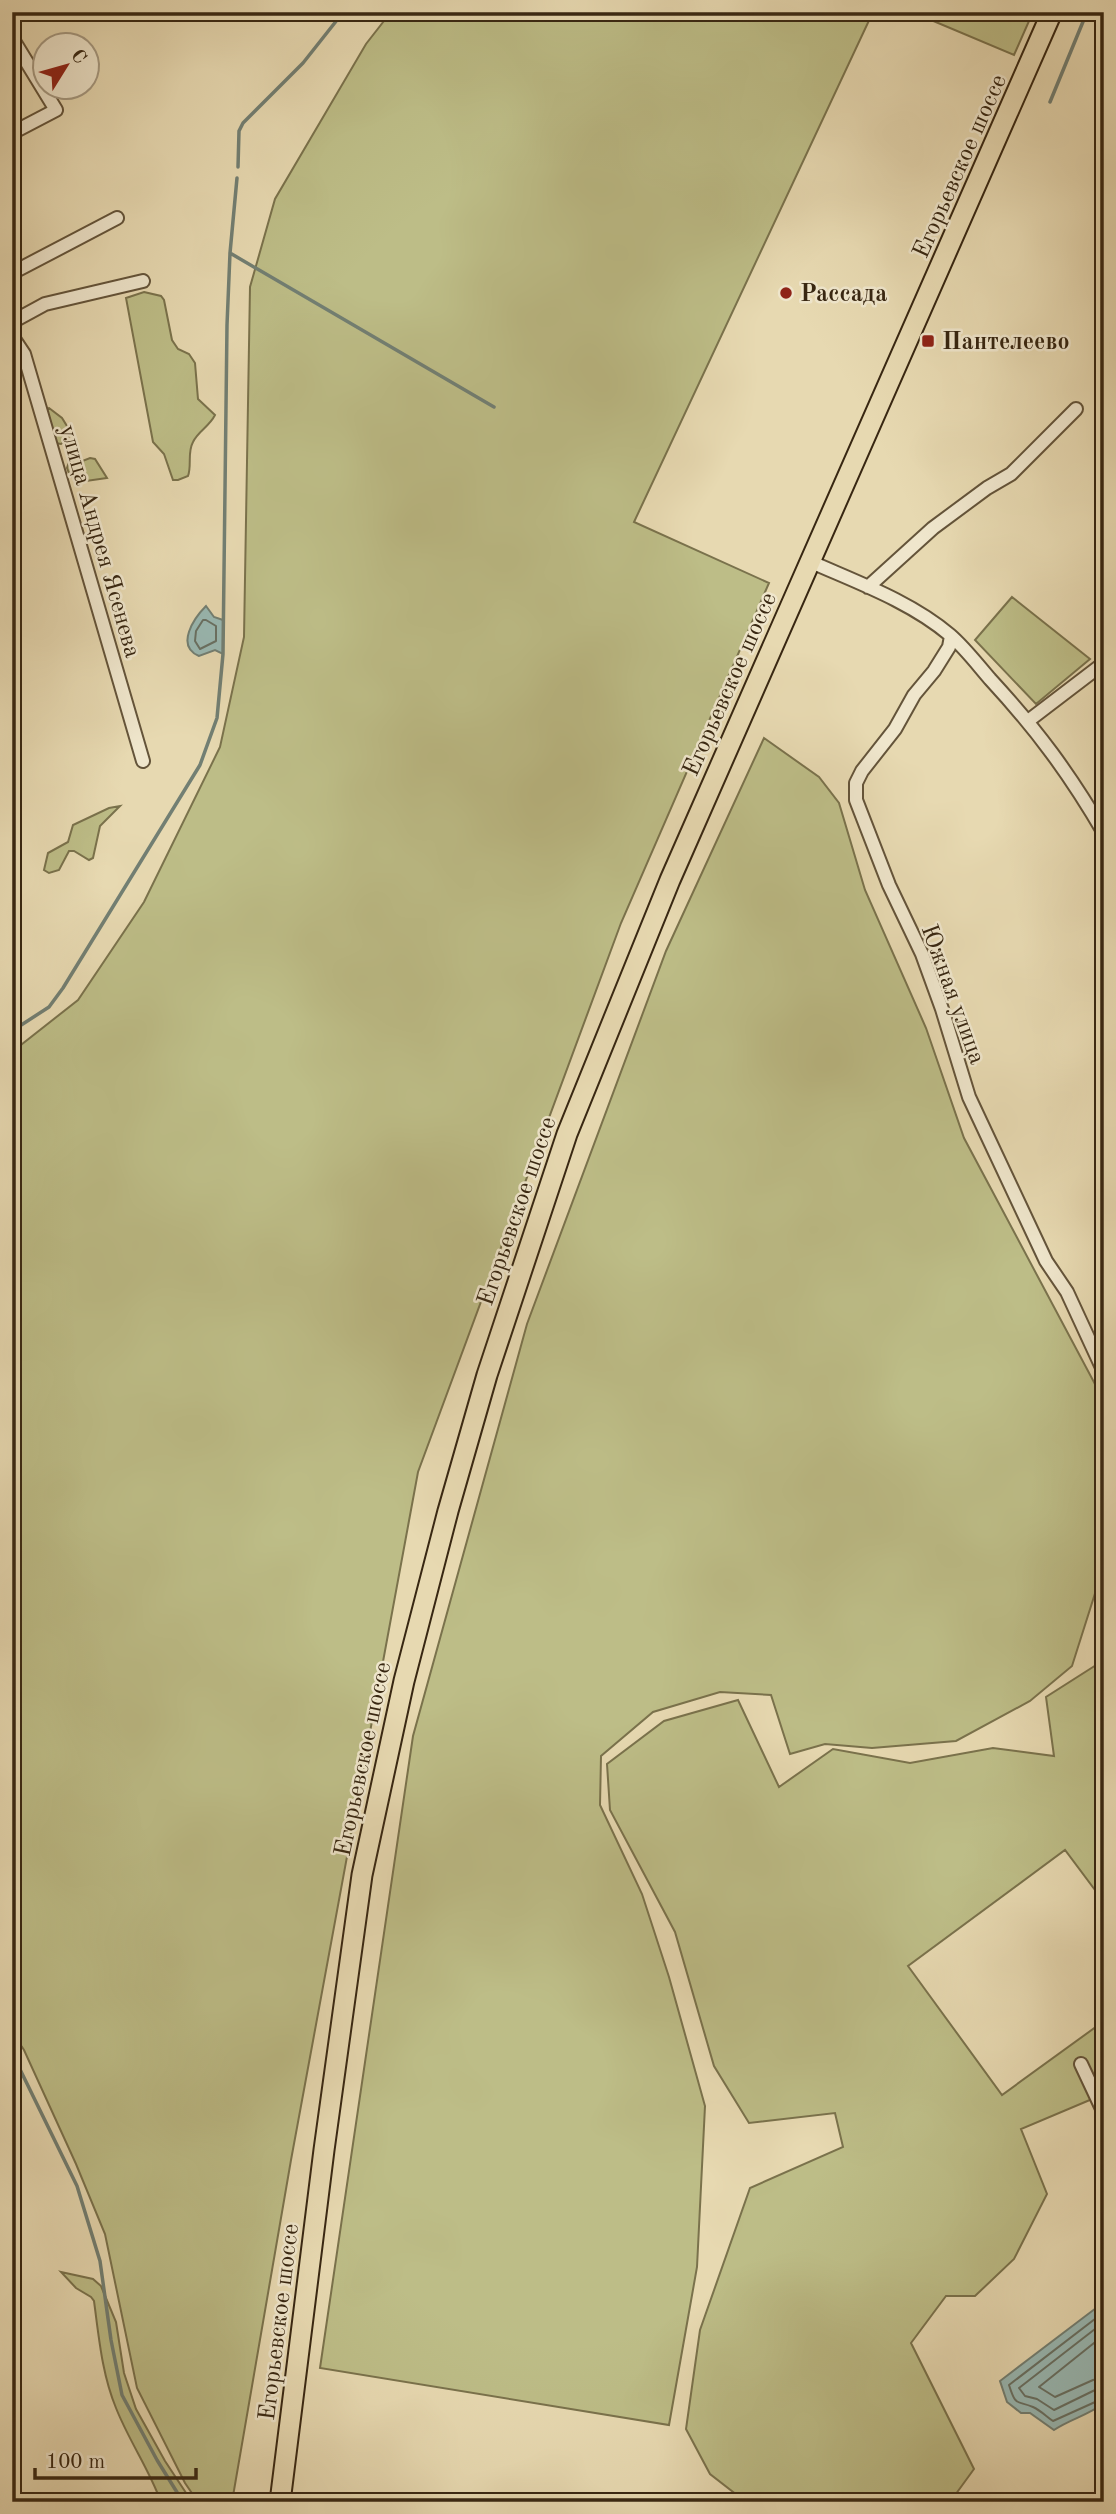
<svg xmlns="http://www.w3.org/2000/svg" width="1116" height="2514" viewBox="0 0 1116 2514" font-family="'Old Standard TT',serif">
<style>
.green{fill:#bdbd87;stroke:#7a724c;stroke-width:2}
.water{fill:#99b9b4;stroke:#727f73;stroke-width:2}
.lines{fill:none;stroke-linecap:round;stroke-linejoin:round}
.shore{stroke:#687063;stroke-width:2}
.stream{stroke:#727f73;stroke-width:3.5}
.street-casing{stroke:#64543a;stroke-width:16}
.primary-casing{stroke:#382712;stroke-width:23}
.street{stroke:#efe6cc;stroke-width:12}
.primary{stroke:#e7d9b1;stroke-width:19}
.poi-dot{fill:#8f2418;stroke:#efe6cc;stroke-width:2.5}
.labels{text-anchor:middle;stroke-width:5;stroke-linejoin:round;paint-order:stroke}
.street-label{font-size:24px;fill:#382712;stroke:#efe6cc}
.poi-label{font-size:24px;font-weight:bold;fill:#382712;stroke:#efe6cc;text-anchor:start}
</style>
<rect width="100%" height="100%" fill="#e7d9b1"/>
<filter id="stains"><feTurbulence type="fractalNoise" baseFrequency=".00286" numOctaves="4"/><feColorMatrix values="0 0 0 0 .2 0 0 0 0 .09 0 0 0 0 .02 0 0 0 .5 -.17"/></filter>
<radialGradient id="worn" r=".72"><stop offset=".6" stop-color="#630" stop-opacity="0"/><stop offset="1" stop-color="#630" stop-opacity=".3"/></radialGradient>
<path class="green" d="M391,12H873L634,522L769,583L621,923L418,1472L291,2160L232,2502H198L185,2483L137,2388L105,2234L76,2164L24,2050L12,2032V1052L78,1000L144,902L220,747L244,637L250,287L275,199L366,44Z
M912,12H1033L1014,55Z
M144,292L161,296L164,300L172,340L178,349L189,354L195,363L198,399L215,415C209,427 198,431 193,442C187,453 192,465 188,476L178,480H173L164,454L153,442L126,298Z
M49,408L62,418L70,431L68,439L61,444L55,443L43,413Z
M90,458L95,459L107,478L86,481L70,476L67,468L69,462H80Z
M1012,597L1090,659L1036,704L975,640Z
M764,738L819,777L839,803L865,890L926,1028L964,1138L1104,1401V1565L1072,1666L1030,1701L956,1741L872,1748L825,1744L790,1754L771,1695L720,1692L653,1712L601,1756L600,1805L642,1894L669,1977L705,2106L697,2267L669,2425L320,2368L413,1736L527,1324L666,951Z
M120,806L100,826L93,858L89,860L74,851H69L59,870L49,873L44,870L48,853L68,842L73,825L109,808Z
M1104,1660V1902L1065,1850L908,1966L1002,2095L1104,2021V2094L1021,2129L1047,2194L1014,2259L975,2296H946L911,2343L974,2469L950,2502H746L710,2474L686,2429L700,2330L750,2188L843,2147L835,2113L749,2123L714,2066L675,1932L610,1810L607,1764L664,1721L738,1700L779,1787L833,1749L910,1763L993,1748L1054,1756L1046,1697Z
M61,2272L93,2279L101,2286L116,2322L124,2373L136,2409L165,2461L192,2502H161C149,2469 129,2441 116,2408C102,2374 99,2338 94,2301L91,2297L76,2288Z"/>
<path class="water" d="M206,606L214,617L223,620V654L215,650L199,656C175,646 194,618 206,606Z
M1100,2305L1104,2306V2403C1089,2415 1070,2419 1054,2430L1030,2413H1021L1007,2402L1000,2381Z"/>
<g class="lines">
<path class="shore" d="M203,620H206L216,626V641L200,649L195,641L196,631Z
M1104,2312L1009,2385C1016,2407 1016,2400 1033,2407C1040,2410 1047,2417 1053,2421L1104,2398
M1104,2322L1019,2388L1025,2396L1037,2399L1054,2410L1095,2390L1104,2389
M1104,2335L1039,2387L1055,2397L1093,2380L1104,2378"/>
<path class="stream" d="M1050,102L1087,12
M238,167L239,131L243,123L303,63L341,15L346,12
M230,253L494,407
M12,1031L49,1007L63,988L200,765L217,718L223,654L227,325L230,253L237,178
M12,2053L77,2186L100,2261L111,2340L122,2395L157,2460L183,2502"/>
<g class="street-casing">
<path id="street" d="M12,38L56,110L12,133
M12,273L117,218
M12,322L45,304L143,281
M12,336L24,354L143,761
M809,561C856,582 910,601 950,635C965,648 977,664 990,679C1037,730 1069,773 1104,833
M868,587L933,528L987,488L1011,474L1076,409
M951,636L949,647L934,671L914,695L895,729L862,771L856,783V800L889,885L922,954L942,1009L969,1097L1046,1261L1067,1292L1104,1372
M1028,721L1104,663
M1081,2064L1104,2113"/>
</g>
<g class="primary-casing">
<path id="primary" d="M280,2502L324,2150L362,1875L404,1681L448,1511L487,1375L567,1134L670,880L1052,12"/>
</g>
<use href="#street" class="street"/>
<use href="#primary" class="primary"/>
</g>
<g class="poi-dot">
<circle cx="786" cy="293" r="7"/>
<rect x="921" y="334" width="14" height="14" rx="3.5"/>
</g>
<g class="labels">
<g class="street-label">
<text transform="translate(959 166) rotate(-66)" y="8">Егорьевское шоссе</text>
<text transform="translate(101 541) rotate(74)" y="8">улица Андрея Ясенева</text>
<text transform="translate(729 684) rotate(-66)" y="8">Егорьевское шоссе</text>
<text transform="translate(954 994) rotate(70)" y="8">Южная улица</text>
<text transform="translate(516 1211) rotate(-71)" y="8">Егорьевское шоссе</text>
<text transform="translate(362 1759) rotate(-78)" y="8">Егорьевское шоссе</text>
<text transform="translate(278 2322) rotate(-83)" y="8">Егорьевское шоссе</text>
</g>
<g class="poi-label">
<text x="800" y="301">Рассада</text>
<text x="942" y="349">Пантелеево</text>
</g>
</g>
<rect width="1116" height="2514" fill="none" stroke="#e7d9b1" stroke-width="42"/>
<rect x="14" y="14" width="1088" height="2486" fill="none" stroke="#382712" stroke-width="3.5"/>
<rect x="21" y="21" width="1074" height="2472" fill="none" stroke="#382712" stroke-width="2"/>
<g transform="translate(66 66) rotate(53)"><circle r="33" fill="#efe6cc" stroke="#a69a82" stroke-width="2"/>
<path d="M0-5L12 26L0 18L-12 26Z" fill="#8f2418"/>
<text y="-10" font-size="19" font-weight="bold" text-anchor="middle" fill="#382712">С</text>
</g>
<path d="M35 2468v10h161v-10" fill="none" stroke="#382712" stroke-width="3.5"/>
<text x="46" y="2468" font-size="21" fill="#382712" stroke="#efe6cc" stroke-width="5" paint-order="stroke">100 m</text>
<rect width="100%" height="100%" filter="url(#stains)"/>
<rect width="100%" height="100%" fill="url(#worn)"/>
</svg>
